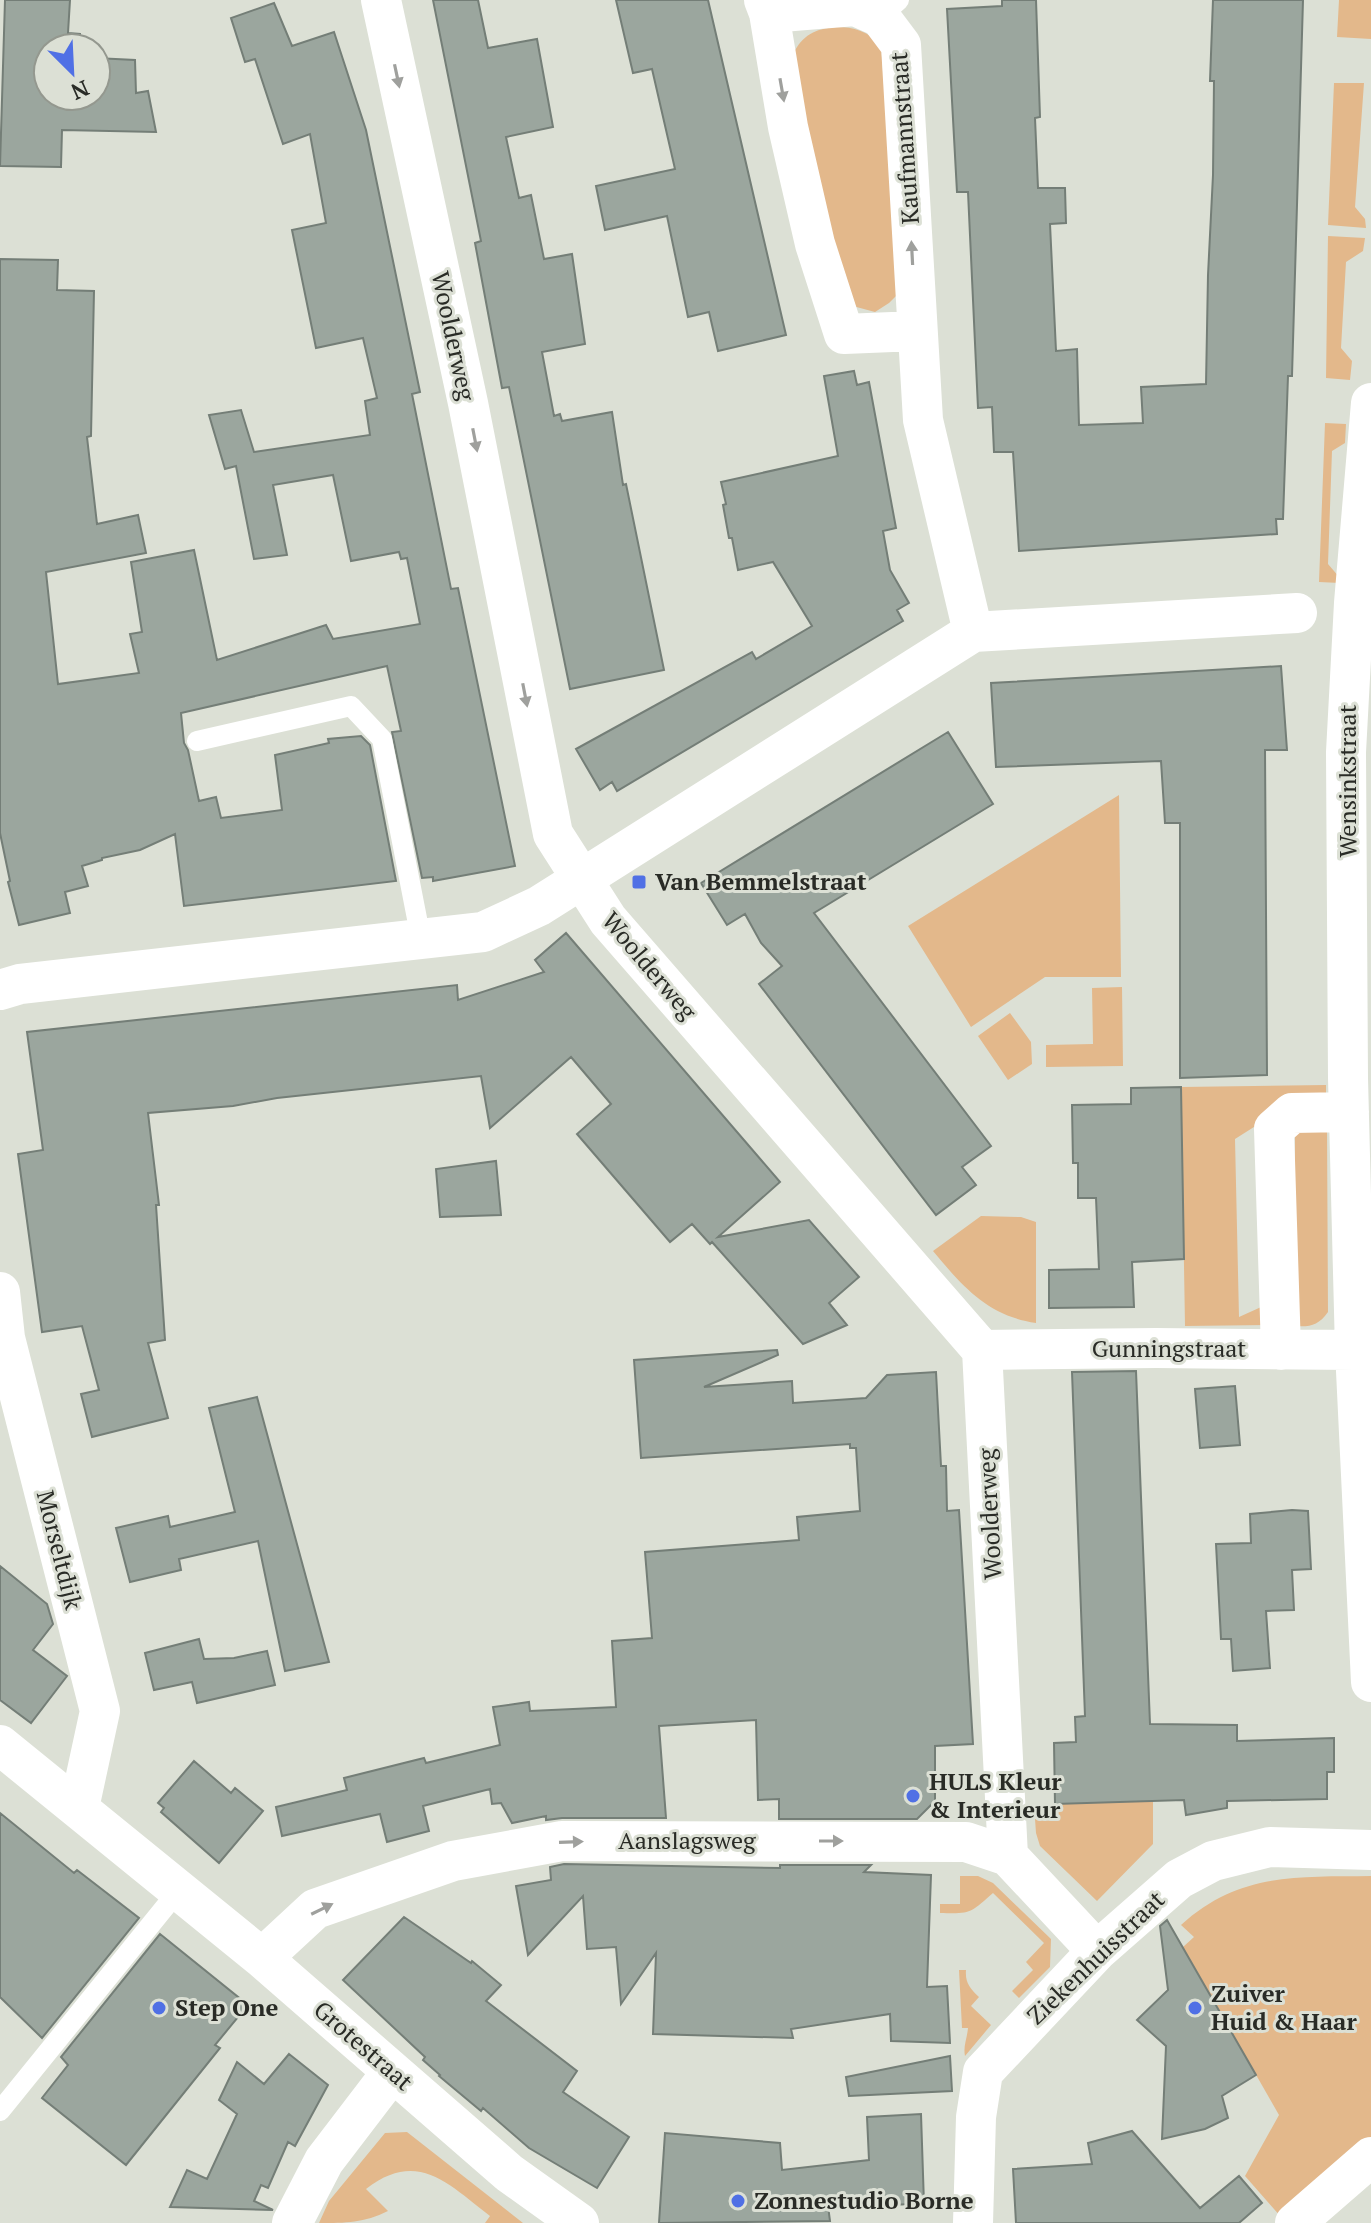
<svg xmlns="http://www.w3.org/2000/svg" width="1371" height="2223" viewBox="0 0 1371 2223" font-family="'PT Serif',serif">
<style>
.green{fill:#e3b88b}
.building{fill:#9ba69e;stroke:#747e77;stroke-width:2}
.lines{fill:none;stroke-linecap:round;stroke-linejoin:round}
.service{stroke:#fff;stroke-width:20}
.minor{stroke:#fff;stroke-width:40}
.oneway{fill:#9fa09d}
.poi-dot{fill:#5070e5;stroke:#dce0d5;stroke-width:3}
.labels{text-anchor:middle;stroke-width:6;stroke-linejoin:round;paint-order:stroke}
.street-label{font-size:24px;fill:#292b26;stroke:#dce0d5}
.poi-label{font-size:24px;font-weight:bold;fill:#292b26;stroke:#dce0d5;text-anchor:start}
</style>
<rect width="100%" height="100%" fill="#dce0d5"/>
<path class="green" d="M1339,0H1371V39L1337,37Z
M836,27C855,27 866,31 881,44L899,293L889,303L875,312L849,305L835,272L793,54C803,35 814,29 836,27Z
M1334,83H1364L1355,207L1365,219L1366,228L1328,225Z
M1328,236L1365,238L1363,251L1346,262L1341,348L1352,361L1350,380L1326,378Z
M1325,423L1346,424L1345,443L1332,451L1328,564L1340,578V583L1319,582Z
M1119,795L1121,977H1045L971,1027L908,926Z
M1122,987L1123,1066L1046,1067V1045L1093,1044L1092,988Z
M1010,1013L1031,1042L1032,1064L1008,1080L978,1036Z
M1326,1085V1101L1265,1120L1235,1139L1239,1317L1270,1303L1269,1325L1185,1326L1181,1087Z
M1327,1127L1328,1312C1318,1326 1310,1327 1294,1326L1295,1129Z
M981,1216L1021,1217L1036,1222V1323C988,1316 963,1287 933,1251Z
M1153,1801V1844L1097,1901L1040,1846L1036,1833L1035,1819L1055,1818V1804Z
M960,1876H978L993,1883L1051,1939L1050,1967L1019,1998L1012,1991L1033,1970L1026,1962L1044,1943L993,1893C970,1913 972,1914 940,1913V1904H960Z
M1371,1876V2146L1282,2218L1245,2176L1279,2115L1183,1947L1194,1937L1181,1925C1239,1872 1298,1877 1371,1876Z
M959,1970H966C965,1983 970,1988 979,1997L971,2006L991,2025L965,2056C963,2046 967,2039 968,2028H962Z
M407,2132L523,2223H485L490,2216C448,2184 418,2149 366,2189L388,2211C364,2223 346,2223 319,2223L329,2201L385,2133Z"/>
<path class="building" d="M5,0H70L68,33L80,34V48H48V96H96V58L135,60L136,93L148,91L156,132L62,130L61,167L0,166Z
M433,0H478L488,48L537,39L553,127L506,137L519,198L531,195L544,259L572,254L585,344L542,352L554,416L560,414L562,421L612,412L623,485L626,484L664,670L570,689L509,387L502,388L475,243L481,241Z
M616,0H708L786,335L718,351L709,312L688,317L667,216L605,230L596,186L675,169L652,69L633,73Z
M1002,0H1036L1040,117L1035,118L1038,188H1065L1066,223L1050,224L1056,351L1077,349L1079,425L1143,423L1141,387L1206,384L1208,275L1213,175L1214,81H1210L1213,0H1303L1292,376H1288L1283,519H1276L1277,534L1019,551L1013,452H994L992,407L978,408L968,192H957L947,9L1002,6Z
M274,3L292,46L334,32L366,130L420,392L412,394L451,589L458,588L515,866L433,881V877L422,878L392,732L401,731L387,666L181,713L184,743L188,750L199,801L216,797L221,818L282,810L275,755L329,743L328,739L361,736L370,745L396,881L184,906L175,834L140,850L102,858V860L82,866L88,886L65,892L70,913L19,925L8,882L10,881L0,833V259L58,260L57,290L94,291L91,436L87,437L97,524L138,515L146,553L46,572L58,684L139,673L130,634L142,632L131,562L194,550L217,660L326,625L333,639L420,624L407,558L401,559L399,552L351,561L333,475L273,485L287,555L254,559L236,466L225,469L209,415L241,410L254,452L370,435L365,401L377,398L363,338L316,348L292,230L326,223L310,134L283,144L255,59L245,62L231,18Z
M854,371L857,385L869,382L896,528L883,531L890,570L909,603L897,610L903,621L617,791L612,782L600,790L576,749L752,652L756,659L812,626L773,562L738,570L732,538H729L723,505L726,504L721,482L838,456L824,376Z
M1281,666L1287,750H1265L1267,1075L1180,1078V823H1165L1161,761L996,767L991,683Z
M948,732L993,804L814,913L991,1146L962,1167L976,1185L936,1215L759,984L782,966L761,943L745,914L727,925L701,883Z
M566,933L780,1182L718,1237L809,1220L859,1277L829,1303L847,1325L803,1344L712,1242L710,1244L692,1224L670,1242L577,1134L611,1104L571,1057L490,1128L481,1076L277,1098L233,1106L148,1113L159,1205H156L165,1340L148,1343L168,1418L92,1437L81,1394L99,1390L82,1326L42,1332L18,1154L43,1150L27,1032L457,985L458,1000L544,972L535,960Z
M1181,1087L1184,1259L1132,1262L1134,1307L1049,1308V1270L1099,1269L1096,1198H1078V1163H1073L1072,1105L1131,1104V1088Z
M496,1161L501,1215L440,1217L436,1169Z
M777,1350L778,1355L704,1387L792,1381L793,1403L866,1398L887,1375L936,1372L941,1466H946L947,1511L959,1510L973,1744L935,1746V1801L917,1819H779V1799L758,1800L756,1720L659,1726L666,1818H562L546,1820V1816L512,1823L501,1803L492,1804L490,1789L423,1806L429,1831L387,1842L380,1814L282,1836L276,1807L347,1790L344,1778L424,1758L426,1763L500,1745L493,1707L529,1702L530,1711L616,1707L612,1641L652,1638L645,1552L799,1540L797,1517L860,1511L856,1448H850V1444L641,1458L634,1360Z
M1136,1371L1150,1724L1237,1725V1741L1334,1738V1772H1327V1799L1227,1801V1808L1186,1815L1184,1800L1055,1804L1054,1743L1076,1742L1075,1717L1085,1716L1072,1372Z
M1235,1386L1240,1445L1200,1448L1195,1389Z
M257,1397L329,1662L285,1671L258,1541L179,1559L181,1570L130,1582L116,1528L168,1516L170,1527L235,1512L209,1408Z
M1292,1510L1308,1511L1311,1569L1292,1570L1294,1610L1266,1611L1270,1668L1233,1671L1231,1639H1221L1216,1544L1251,1543L1250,1514Z
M0,1566L47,1604L53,1624L33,1650L67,1676L31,1723L0,1700Z
M199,1639L204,1659L234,1658L267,1651L275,1685L197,1703L192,1682L154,1690L145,1653Z
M194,1761L231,1793L235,1788L263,1811L219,1863L161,1812L164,1808L158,1803Z
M0,1813L74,1873L77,1870L139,1918L42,2038L0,1997Z
M564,1864L780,1868V1865H871L864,1872L931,1875L927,1987L947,1986L950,2043L891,2041L890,2014L791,2029L793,2038L653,2034L656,1953L621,2004L616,1947L587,1949L583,1896L528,1955L516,1886L551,1880L550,1867Z
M404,1917L471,1963L472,1961L501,1985L486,2001L577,2071L563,2092L629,2137L597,2188L529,2148L483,2108L481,2111L439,2076L440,2075L423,2060L425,2057L343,1980Z
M1167,1920L1256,2075L1222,2096L1228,2118L1205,2129L1162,2139L1166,2046L1137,2020L1168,1990L1160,1926Z
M160,1934L248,2005L215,2045L220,2048L126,2165L42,2098L68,2065L61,2057Z
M289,2054L328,2085L295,2146L288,2142L268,2188L261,2185L254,2201L273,2210L170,2207L187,2170L207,2179L237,2114L219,2100L237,2062L264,2084Z
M950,2056L952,2091L849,2096L846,2077Z
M921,2114L924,2204L828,2206L830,2221L659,2223L665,2133L780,2143L782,2170L869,2160L867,2117Z
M1132,2131L1200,2208L1239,2176L1262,2203L1239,2223H1016L1013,2169L1092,2164L1088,2143Z"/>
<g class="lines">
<path class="service" d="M880,17L899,0
M197,741L351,706L382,739L421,939
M0,2111L178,1891"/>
<path class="minor" d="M381,0L468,403L553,834L608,920L982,1350L1008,1856
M764,0L769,13L788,127L815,244L844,334L917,331
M769,13L855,6L880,17L901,45L923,420L973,632
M1371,403L1354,603L1346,752L1348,1078L1355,1350L1371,1682
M0,990L20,984L483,932L539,906L973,632L1297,613
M0,1292L5,1338L100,1711L79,1808
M982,1350L1156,1348L1355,1350
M1281,1350L1274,1129L1292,1113L1349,1112
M0,1745L262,1958L509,2173L579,2223
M262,1958L315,1909L453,1861L562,1841L966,1842L1008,1856L1097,1951
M292,2223L324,2161L392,2072
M973,2223L976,2117L983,2072L1097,1951L1179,1879L1213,1861L1270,1847L1371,1850
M1295,2223L1371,2157"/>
</g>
<defs><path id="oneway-solid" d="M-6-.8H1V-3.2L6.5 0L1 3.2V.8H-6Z" transform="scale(2)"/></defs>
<g class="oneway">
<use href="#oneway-solid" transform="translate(397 76) rotate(78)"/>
<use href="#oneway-solid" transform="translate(782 90) rotate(80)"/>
<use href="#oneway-solid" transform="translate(912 253) rotate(-93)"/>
<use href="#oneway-solid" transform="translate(475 440) rotate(79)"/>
<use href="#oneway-solid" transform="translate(525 695) rotate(79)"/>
<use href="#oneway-solid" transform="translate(831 1841)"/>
<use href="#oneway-solid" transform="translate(571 1842) rotate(-2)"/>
<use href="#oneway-solid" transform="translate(322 1909) rotate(-26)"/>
</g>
<g class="poi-dot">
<rect x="631" y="874" width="16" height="16" rx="4"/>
<circle cx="913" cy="1796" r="8"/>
<circle cx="159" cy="2008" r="8"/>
<circle cx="1195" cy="2008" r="8"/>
<circle cx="738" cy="2201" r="8"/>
</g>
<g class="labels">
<g class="street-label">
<text transform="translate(905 138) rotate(-94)" y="8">Kaufmannstraat</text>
<text transform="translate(453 336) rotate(78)" y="8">Woolderweg</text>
<text transform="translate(1348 781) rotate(-90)" y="8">Wensinkstraat</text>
<text transform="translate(649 966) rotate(50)" y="8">Woolderweg</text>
<text x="1169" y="1357">Gunningstraat</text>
<text transform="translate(990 1514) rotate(-93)" y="8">Woolderweg</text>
<text transform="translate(59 1550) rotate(76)" y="8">Morseltdijk</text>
<text x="687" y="1849">Aanslagsweg</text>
<text transform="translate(1096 1958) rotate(-44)" y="8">Ziekenhuisstraat</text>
<text transform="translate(363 2046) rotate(41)" y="8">Grotestraat</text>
</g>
<g class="poi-label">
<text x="655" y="890">Van Bemmelstraat</text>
<text x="929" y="1790">HULS Kleur<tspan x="929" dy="28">&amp; Interieur</tspan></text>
<text x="1211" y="2002">Zuiver<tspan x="1211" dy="28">Huid &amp; Haar</tspan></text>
<text x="175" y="2016">Step One</text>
<text x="754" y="2209">Zonnestudio Borne</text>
</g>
</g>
<g transform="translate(72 72) rotate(156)"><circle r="38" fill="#dce0d5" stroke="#94988f" stroke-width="2"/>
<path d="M0-6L14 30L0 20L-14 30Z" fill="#5070e5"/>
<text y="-12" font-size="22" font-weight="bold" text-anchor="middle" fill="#292b26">N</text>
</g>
</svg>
